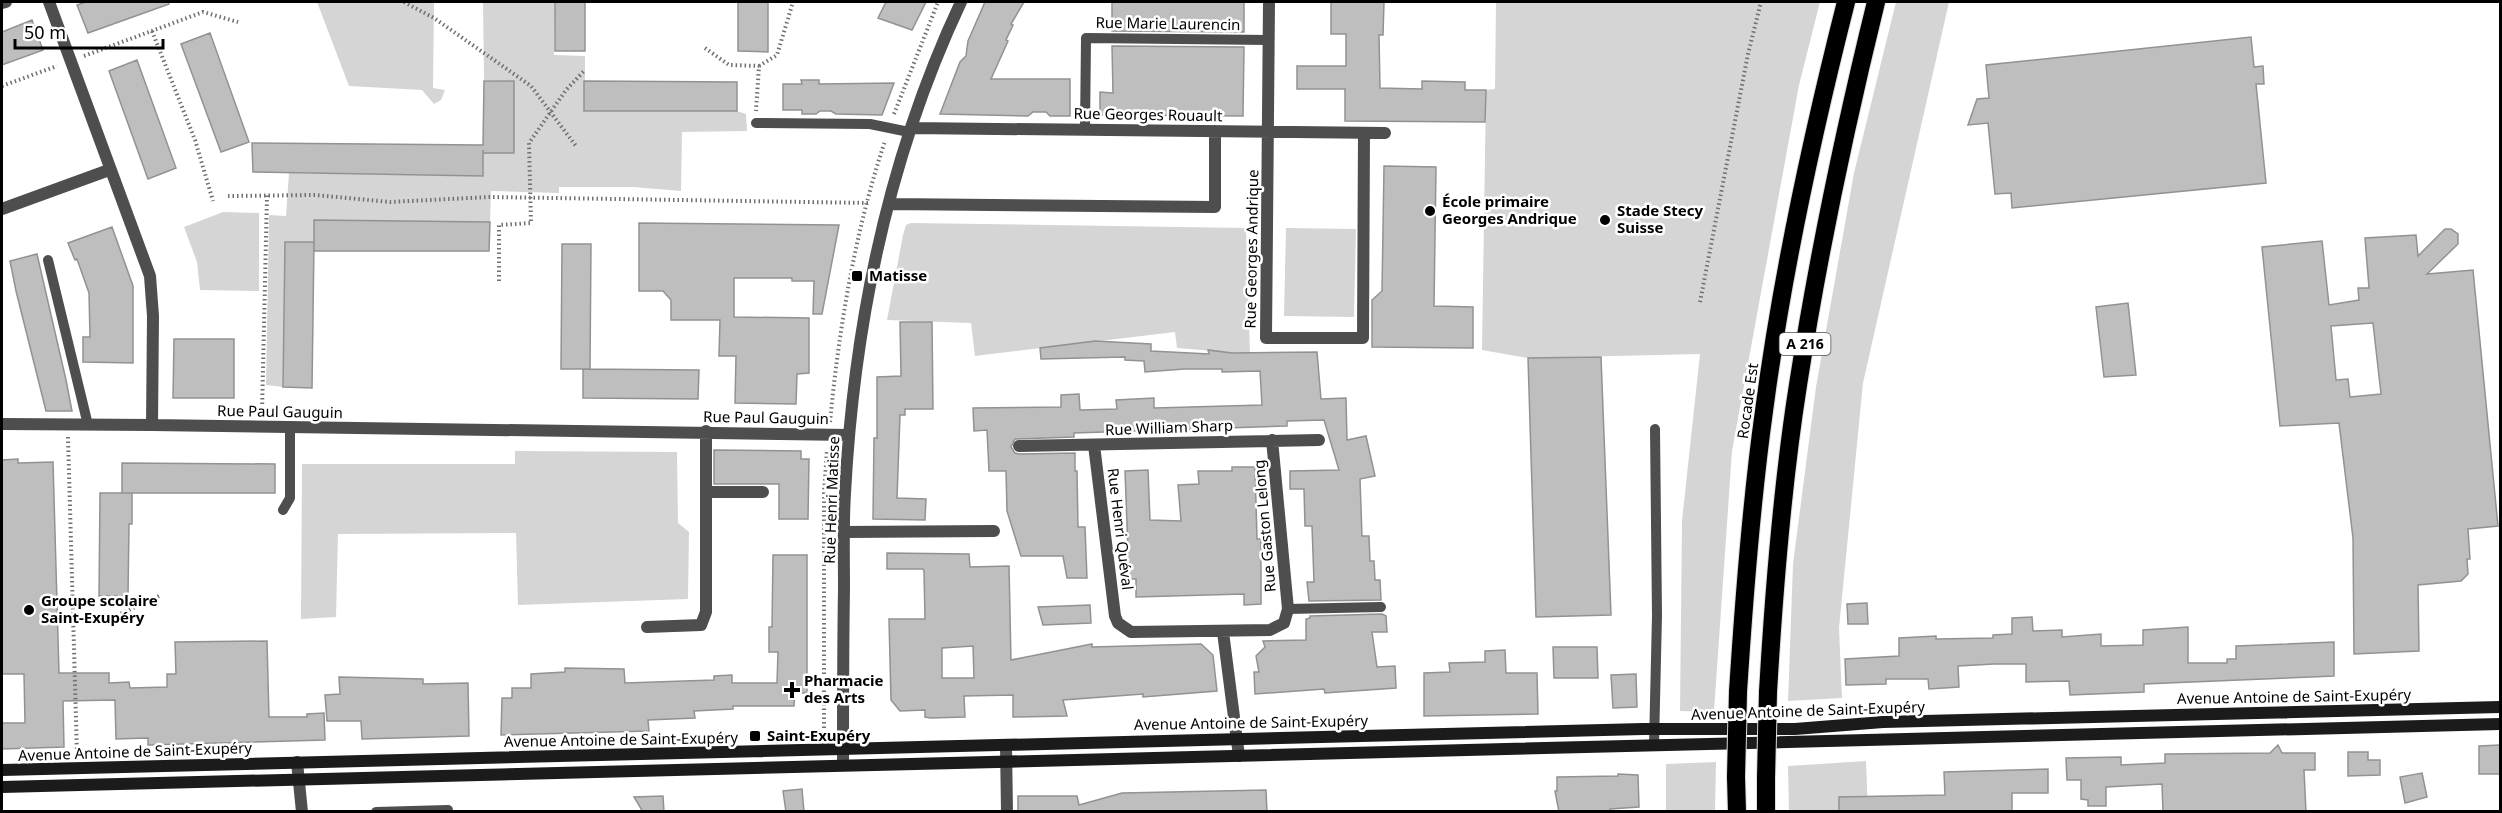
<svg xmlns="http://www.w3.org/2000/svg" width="2502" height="813" viewBox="0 0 2502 813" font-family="'Noto Sans',sans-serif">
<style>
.green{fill:#d5d5d5}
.building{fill:#bebebe;stroke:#929292;stroke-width:1.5;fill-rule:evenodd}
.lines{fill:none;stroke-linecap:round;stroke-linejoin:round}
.motorway-casing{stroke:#dbdbdb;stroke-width:20}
.path{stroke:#707070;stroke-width:4;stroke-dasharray:1.5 3;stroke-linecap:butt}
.service{stroke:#4e4e4e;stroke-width:10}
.minor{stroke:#4e4e4e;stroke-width:12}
.secondary{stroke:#1b1b1b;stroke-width:12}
.motorway{stroke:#000;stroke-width:18}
.motorway-bridge-casing{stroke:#dbdbdb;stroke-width:20;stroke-linecap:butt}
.motorway-bridge{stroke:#000;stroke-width:18}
.poi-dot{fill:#000;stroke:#fff;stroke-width:2}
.labels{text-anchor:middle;stroke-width:5;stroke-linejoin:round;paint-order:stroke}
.shield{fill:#fff;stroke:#4c4c4c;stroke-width:1.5}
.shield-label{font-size:14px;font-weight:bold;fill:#000}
.street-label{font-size:15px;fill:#000;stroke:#fff}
.poi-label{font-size:15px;font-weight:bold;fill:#000;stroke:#fff;text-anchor:start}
</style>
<rect width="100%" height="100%" fill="#fff"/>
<path class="green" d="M317,2H434L433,88L445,90L441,100L434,104L422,90L349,86Z
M483,2H555L554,55L585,56V111H737L746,114L747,131L682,132L681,191L633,187H559V193L491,191L490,222L314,221V242H285L283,387L266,385L269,215L286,216L289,173L482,176L483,153H514V81L484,80Z
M1496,2H1820L1799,85L1732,451L1714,712L1680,711L1682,521L1700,354L1528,358L1482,350L1486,90L1495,89Z
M1896,2H1949L1863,383L1839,628L1842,698L1788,701L1793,564L1816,387L1854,173Z
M223,212L259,213V291L200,290L197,262L184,227Z
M911,223L1246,228L1250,354L1177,348L1175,332L975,356L971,323L887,320L903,235L906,225Z
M1286,228L1356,229L1354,317L1284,316Z
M515,451L677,452L678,523L689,532L688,599L518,605L516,533L338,534L336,617L301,619L302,464H515Z
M1866,761L1868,811H1789L1788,766Z
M1716,762L1715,811H1666V764Z"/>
<path class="building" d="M86,2H168L169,4L88,33L77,5Z
M555,2H585V51H555Z
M738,2H768V52L738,51Z
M886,2H926L912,30L878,18Z
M985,2H1024L1011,24L1013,25L1006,40L1008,41L991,79H1070V116H1050L1046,112H1033L1028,116L940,114L960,62L966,56L968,41Z
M1112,2H1244V32L1112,31Z
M1331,2H1384L1383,35H1379L1380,88L1422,89V81L1465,82V90H1486L1485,122L1345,121V89H1297V66H1346V34H1331Z
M32,20L43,50L2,65V32Z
M210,33L249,142L221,152L181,44Z
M2251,37L2254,67L2263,66L2264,84H2256L2266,183L2012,208L2011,193L1995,194L1988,123L1968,125L1977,99L1989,98L1986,65Z
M1112,46L1244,47L1243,116L1100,115V92L1113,93Z
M137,60L176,168L148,179L109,71Z
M801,80H819V84L894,83L882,115L836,114L831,111H820L816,114H802V110H783V84H802Z
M484,81H514V153H483V150V176L253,172L252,143L483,145Z
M584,81L737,82V111H584Z
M1384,166L1436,167L1434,306L1473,307V348L1372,347V300L1382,291Z
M314,220L490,222L489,251H314Z
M639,223L839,225L822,314H813L814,281H792V278H734V317L809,318V373L797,374L796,404L735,403L736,356H719L720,320H671V300L663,291H639Z
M112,227L133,286V363L83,362V337H90L89,293L77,259L75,260L68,243Z
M2445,229H2451L2458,234V244L2427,274L2473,270L2498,526L2468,529L2470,559H2467L2468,574L2461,581L2418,585L2419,651L2354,654L2353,538L2339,423L2280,426L2262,247L2322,241L2329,305L2359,300L2358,288H2369L2365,238L2416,235L2418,256ZM2373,323L2381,394L2350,397L2348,379L2336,380L2331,326Z
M285,242H314L312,388L283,387Z
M562,244H591L590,369H561Z
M37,254L66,380L72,411H46L16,291L10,261Z
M2128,303L2136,375L2104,377L2096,307Z
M900,322H932L933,409H905V415H900L897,498L926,499L925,520L873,519L874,438H877V377L901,376Z
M174,339H234V398H173Z
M1095,341L1151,344V351L1209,354L1208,350L1232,353L1317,352L1321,399L1346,398L1347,440L1366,436L1375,476L1360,479L1362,536H1369L1370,561H1374L1375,580H1380L1381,600L1309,601L1307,582H1314L1312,526H1305L1304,489H1290V471L1339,470L1324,420L1287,421V426L1074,433V437L1015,439L1011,447L1015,453L1019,454L1075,453V471H1077L1078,527H1085L1087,578H1067L1063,556H1021L1007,511L1006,471H989L987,430L974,431L973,408L1061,407V395L1079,394L1080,410L1117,409L1116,400L1154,398V408L1262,405L1260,371L1222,372V369H1184L1145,372L1144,361L1125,360V357L1041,359L1040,348Z
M1601,357L1611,615L1536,617L1528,358Z
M583,369L699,370L698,399L583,398Z
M714,450L801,451V459H809L808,519H779V484H714Z
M18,459V463L53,462L59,673H109V683L129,682L130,688L167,687V674H176L175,642L267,641L269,717H307V714L324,713L325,740L148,745V738L116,739L115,700L63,701L64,747L2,749V723H25L24,674H2V460Z
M122,463L275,464V493H122Z
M1232,467H1255L1257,539H1261V604L1244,605V594L1136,597V579H1129L1125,471L1148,470L1150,520L1181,521L1178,485L1199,484L1198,471H1232Z
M100,493H132V524H129L128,596H99Z
M887,553L969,554L970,567L1009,566L1011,660L1092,644V647L1201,644L1213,655L1217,691L1143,697V694L1063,700L1067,716L1013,717V695L964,696L965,717L931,718L925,717V710L900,711L891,700L889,619H925L924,571L923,569H887ZM973,646L974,678H942V648Z
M773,555H807V693H795L794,706H733V709L694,711L695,718L648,720L649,731L501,735L502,698H512V688H531V674L565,672V668L624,669L625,683L714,680V676L732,675V683H777L778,652H769V627H772Z
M1867,603L1868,624H1848L1847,604Z
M1090,605L1091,623L1043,625L1038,607Z
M1382,614L1386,616L1387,632H1372L1377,667L1395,666L1396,688L1325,693L1324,689L1255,694L1254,672H1259L1256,656L1265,647L1263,641L1306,640V619L1310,618V616Z
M2032,617L2033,631L2062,630V637L2101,634V646L2143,645V630L2188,627V663H2227V659H2236V646L2334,642V676L2144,684V692L2070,695L2069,681L2026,682V664H1994L1958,666L1959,687L1929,689L1928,679H1886V684L1846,685L1845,659L1899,656V638L1936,636V639L1993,638V635L2012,634V618Z
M1553,647H1597L1598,678H1554Z
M1505,650L1506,673H1537L1538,714L1424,716V673L1450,672L1449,663L1485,662V651Z
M1636,674L1637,707L1613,708L1611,675Z
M339,677L423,679V684L468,683L469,736L362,739L361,721H327L325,695L340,694Z
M2278,745L2282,753H2315V770H2304L2306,812H2163L2162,784L2106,787V806H2088V800L2081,799V780H2067L2066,758L2121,757V765L2165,763V754L2270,753Z
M2500,745V774H2479V746Z
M2348,752H2368V760H2380V775L2348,776Z
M2048,769V793H2012V811L1839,812V797L1945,795L1944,772Z
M2422,773L2427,797L2405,803L2400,777Z
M1618,774L1638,775L1639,807L1610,809V812H1559L1555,791H1557V777L1618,776Z
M802,789L804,812H786L783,791Z
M1266,790L1267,812H1018V796H1077L1079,805L1122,793Z
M663,796L664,812H643L634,797Z"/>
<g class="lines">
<g class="motorway-casing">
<path id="motorway" d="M1738,692C1744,598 1751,504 1764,411C1782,274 1812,136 1846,2
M1768,692C1774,589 1782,486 1798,385C1818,256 1845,128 1876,2
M1736,777L1737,812
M1766,778V812"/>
</g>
<path class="path" d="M404,2L434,18L531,86L576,146
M152,31L195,140L213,201
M705,48L729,65L759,66L756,111
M84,56L203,12L238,22
M759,66L777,55L793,2
M2,86L57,66
M894,114L938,2
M228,196L315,195L390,202L490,197L868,203
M499,281V225L531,223L529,143L566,90L584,71
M1700,302L1748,54L1761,2
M262,413L267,195
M830,422C839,328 855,231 885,141
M68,437L77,754
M73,621H105L159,596
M824,737V493L827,450"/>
<path class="service" d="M756,123L870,124L909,132
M1085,129L1086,38L1269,40
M48,260L88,425
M283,510L290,498V427
M1288,609L1381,607
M1654,745L1657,615L1655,429
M376,812L448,810"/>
<path class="minor" d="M49,2L150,276L153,316L152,425L849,435
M1269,2L1266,338H1363L1364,133
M2,3L6,2
M911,128L1385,133
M889,204L1215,207V131
M2,209L109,170
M2,424L152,425
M1094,445L1115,616L1118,623L1131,632L1270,630L1284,623L1288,609L1272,440
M1019,446L1319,440
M706,492H763
M844,532L994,531
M647,627L701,625L706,612V431
M1223,632L1239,756
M1006,745L1007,812
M297,762L302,812
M843,765C843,706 843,647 844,588C844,556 843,524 845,493C854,324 889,155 961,2"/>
<path class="secondary" d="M2,770L1643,729H1795L1883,722L2500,707
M2,787L2500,724"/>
<use href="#motorway" class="motorway"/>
<g class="motorway-bridge-casing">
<path id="motorway-bridge" d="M1736,777L1738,692
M1766,778L1768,692"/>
</g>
<use href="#motorway-bridge" class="motorway-bridge"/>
</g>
<g class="poi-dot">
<circle cx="1430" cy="211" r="6"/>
<circle cx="1605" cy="220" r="6"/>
<rect x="851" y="270" width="12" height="12" rx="3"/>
<circle cx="29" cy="610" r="6"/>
<path d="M789 681h6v6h6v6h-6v6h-6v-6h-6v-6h6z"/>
<rect x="749" y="730" width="12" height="12" rx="3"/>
</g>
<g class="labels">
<rect class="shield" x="1779.5" y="333" width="51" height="22" rx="4.5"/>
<g class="shield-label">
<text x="1805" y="349">A 216</text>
</g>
<g class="street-label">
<text transform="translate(1168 24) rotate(1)" y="5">Rue Marie Laurencin</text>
<text transform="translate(1148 115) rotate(1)" y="5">Rue Georges Rouault</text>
<text transform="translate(1252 249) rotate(-89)" y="5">Rue Georges Andrique</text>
<text transform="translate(1748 401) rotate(-82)" y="5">Rocade Est</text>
<text transform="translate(280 412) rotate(1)" y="5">Rue Paul Gauguin</text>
<text transform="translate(766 418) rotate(1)" y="5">Rue Paul Gauguin</text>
<text transform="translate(1169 428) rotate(-2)" y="5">Rue William Sharp</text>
<text transform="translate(832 500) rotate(-88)" y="5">Rue Henri Matisse</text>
<text transform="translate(1265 526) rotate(-95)" y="5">Rue Gaston Lelong</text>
<text transform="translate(1120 529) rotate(83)" y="5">Rue Henri Quéval</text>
<text transform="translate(2294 697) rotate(-1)" y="5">Avenue Antoine de Saint-Exupéry</text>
<text transform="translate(1808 711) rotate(-2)" y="5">Avenue Antoine de Saint-Exupéry</text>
<text transform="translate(1251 723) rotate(-1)" y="5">Avenue Antoine de Saint-Exupéry</text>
<text transform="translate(621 740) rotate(-1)" y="5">Avenue Antoine de Saint-Exupéry</text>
<text transform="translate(135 752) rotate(-2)" y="5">Avenue Antoine de Saint-Exupéry</text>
</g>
<g class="poi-label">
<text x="1442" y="207">École primaire<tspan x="1442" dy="17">Georges Andrique</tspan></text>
<text x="1617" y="216">Stade Stecy<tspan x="1617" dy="17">Suisse</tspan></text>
<text x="869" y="281">Matisse</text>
<text x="41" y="606">Groupe scolaire<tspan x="41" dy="17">Saint-Exupéry</tspan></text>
<text x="804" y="686">Pharmacie<tspan x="804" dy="17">des Arts</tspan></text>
<text x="767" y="741">Saint-Exupéry</text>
</g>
</g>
<rect width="2502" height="813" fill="none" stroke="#000000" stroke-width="6"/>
<path d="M15 39v9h148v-9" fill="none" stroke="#000000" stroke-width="3"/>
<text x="24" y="39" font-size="18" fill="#000000" stroke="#ffffff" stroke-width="4.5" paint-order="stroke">50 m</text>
</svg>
